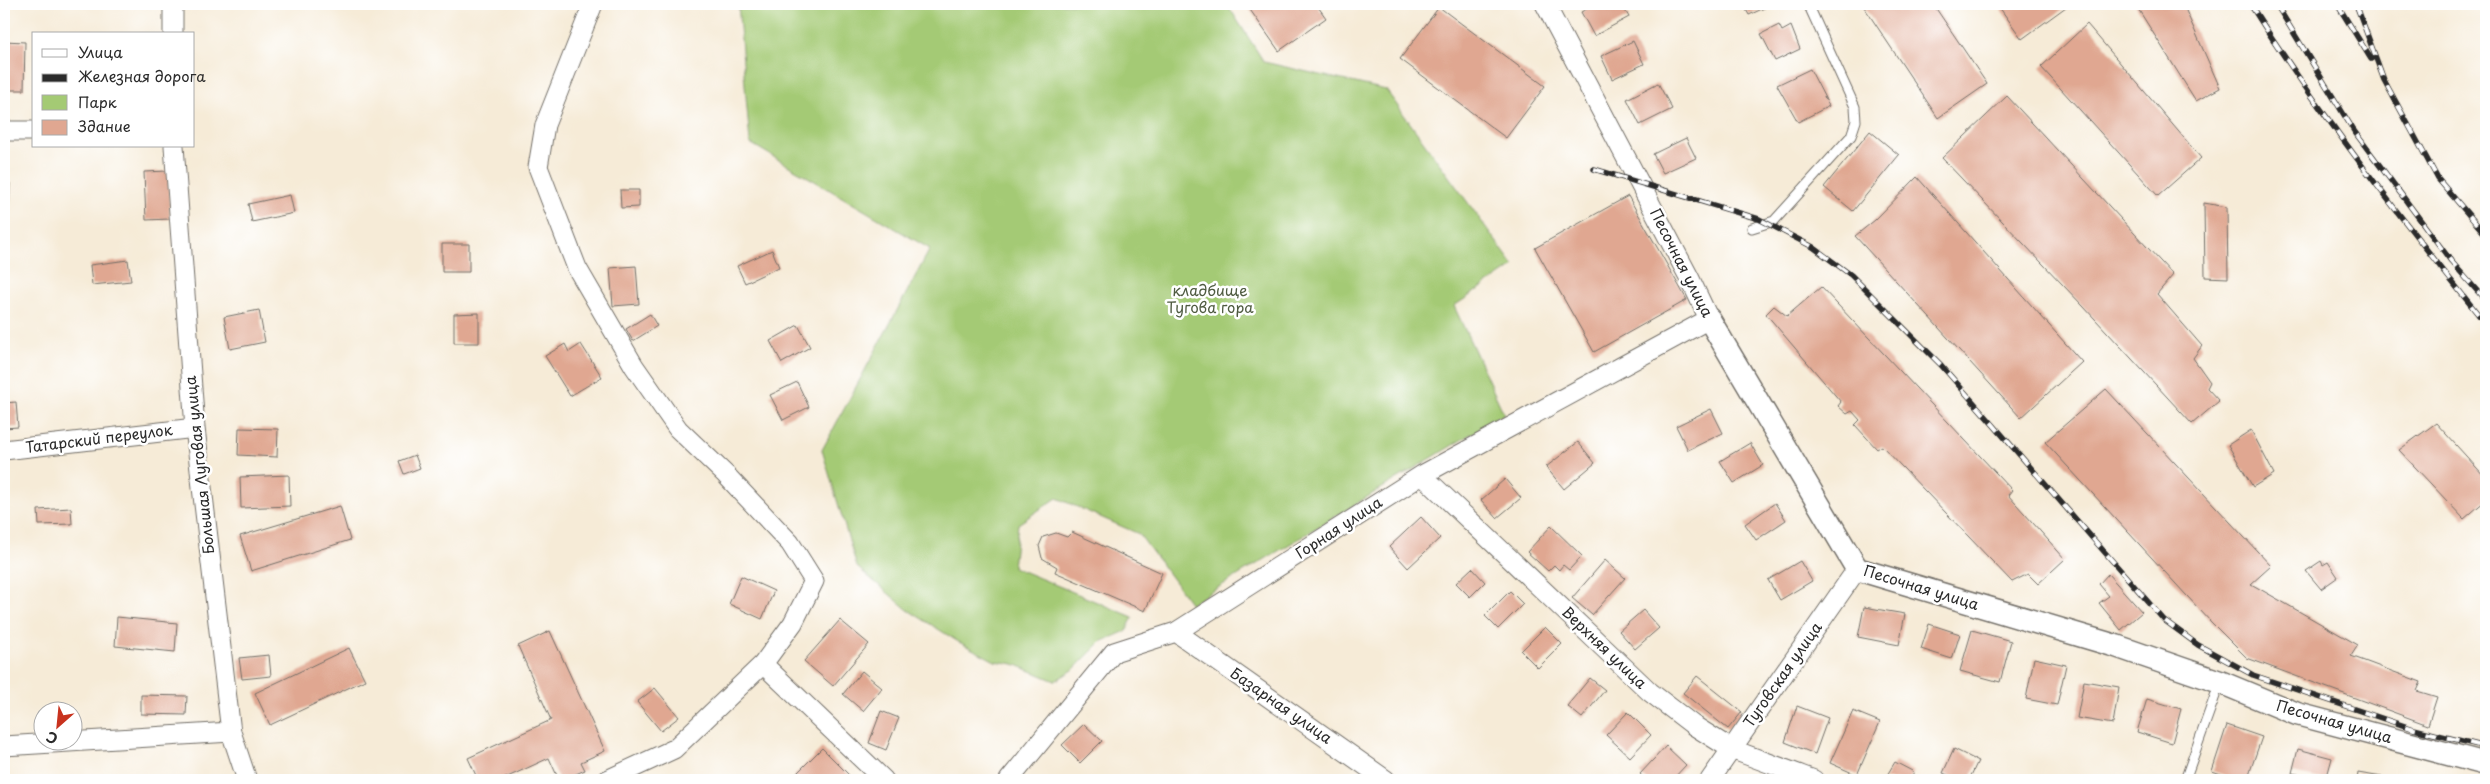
<svg xmlns="http://www.w3.org/2000/svg" width="2490" height="784" viewBox="0 0 2490 784" font-family="'Playpen Sans',sans-serif">
<style>
.green{fill:#a4ca74;stroke:#687a50}
.building{fill:#e0a791}
.lines{fill:none;stroke-linecap:round;stroke-linejoin:round}
.service-casing{stroke:#726e67;stroke-width:11}
.minor-casing{stroke:#726e67;stroke-width:21}
.tertiary-casing{stroke:#726e67;stroke-width:25}
.service{stroke:#fff;stroke-width:9}
.minor{stroke:#fff;stroke-width:19}
.tertiary{stroke:#fff;stroke-width:22}
.rail-casing{stroke:#2b2b2b;stroke-width:5.5}
.rail{stroke:#fff;stroke-width:4;stroke-dasharray:11;stroke-linecap:butt}
.labels{text-anchor:middle;stroke-width:5;stroke-linejoin:round;paint-order:stroke}
.street-label{font-size:15px;fill:#2b2b2b;stroke:#fff}
.park-label{font-size:15px;fill:#4f5b41;stroke:#fff}
</style>
<rect width="100%" height="100%" fill="#fff"/>
<filter id="ink" filterUnits="userSpaceOnUse"><feTurbulence type="fractalNoise" baseFrequency=".02" numOctaves="2"/><feDisplacementMap in="SourceGraphic" scale="10" xChannelSelector="R" yChannelSelector="G"/><feConvolveMatrix kernelMatrix="1 2 1 2 8 2 1 2 1" color-interpolation-filters="sRGB"/></filter>
<filter id="wash" filterUnits="userSpaceOnUse"><feTurbulence type="fractalNoise" baseFrequency=".0096" numOctaves="4" result="noise"/><feDisplacementMap in="SourceGraphic" scale="20" xChannelSelector="R" yChannelSelector="G"/><feGaussianBlur stdDeviation="1.12" result="paint"/><feColorMatrix in="noise" values="0 0 0 0 0 0 0 0 0 0 0 0 0 0 0 0 0 1.4 0 .05"/><feComposite in="paint" operator="in"/></filter>
<g filter="url(#wash)">
<rect width="100%" height="100%" fill="#f6ebd7"/>
<path class="green" d="M738,4H1227L1264,62L1386,90L1514,266L1454,306L1504,414L1191,604L1139,534L1057,498L1018,524L1013,567L1133,617L1126,631L1101,642L1073,670L1055,681L1014,664L995,661L957,641L908,610L857,567L822,450L930,249L750,143Z"/>
<g id="blocks">
<path class="building" d="M1246,4H1316L1326,18L1279,51Z
M1596,4H1621L1629,17L1594,36L1581,12Z
M1743,4H1773L1749,15Z
M1862,4H1933L1987,84L1938,118Z
M1997,4H2070L2022,39Z
M2135,4H2183L2220,88L2196,101Z
M1439,7L1545,86L1506,138L1400,59Z
M2087,24L2201,158L2158,196L2041,67Z
M1779,25L1782,31L1791,26L1800,49L1775,61L1761,34Z
M4,41L25,42L24,90H4Z
M1633,41L1644,64L1612,79L1601,56Z
M1810,69L1829,106L1798,122L1777,85Z
M1658,83L1672,109L1640,125L1627,99Z
M2007,96L2173,275L2157,294L2202,346L2193,358L2210,382L2207,388L2219,401L2192,424L2083,306L1942,158Z
M1870,131L1899,155L1853,211L1824,187Z
M1686,138L1696,158L1663,173L1653,154Z
M168,171L170,219L146,220L144,172Z
M1917,177L2082,362L2021,418L1855,236L1875,220Z
M4,183H10L9,229H4Z
M620,190H639V207L621,208Z
M290,195L294,213L252,222L248,204Z
M1628,196L1687,300L1594,352L1535,248Z
M2204,203L2227,207L2228,278L2205,277Z
M442,244H469V272H442Z
M772,250L779,267L745,283L737,266Z
M128,260L131,281L92,285L90,265Z
M636,266L639,304L613,306L610,268Z
M1821,287L2012,490L2008,495L2065,559L2038,584L2028,574L2012,582L1882,446L1877,449L1855,425L1860,420L1852,411L1847,414L1838,406L1841,402L1766,314L1774,306L1787,316Z
M259,310L265,342L230,349L224,317Z
M479,313V343H454V314Z
M650,314L657,326L633,341L626,329Z
M798,325L810,347L782,363L770,341Z
M565,344L569,352L581,344L602,377L570,396L545,356Z
M797,382L809,407L783,420L770,395Z
M2106,389L2271,566L2251,584L2358,645L2351,656L2421,682L2417,691L2437,697L2428,725L2247,658L2211,622L2045,442Z
M16,402L18,427L4,428V403Z
M1711,409L1723,433L1688,450L1676,426Z
M2436,423L2486,478V500L2464,519L2399,450Z
M239,428L278,429L277,457L238,455Z
M2251,430L2274,474L2253,487L2228,445Z
M1578,442L1595,463L1564,489L1546,467Z
M1750,443L1763,465L1734,483L1720,461Z
M415,455L420,468L404,474L399,461Z
M289,475L290,506L241,508L240,477Z
M1505,479L1521,498L1497,518L1481,500Z
M1775,503L1786,520L1756,540L1745,524Z
M340,506L350,540L251,571L240,536Z
M71,508L72,524L39,525L38,510Z
M1421,517L1440,538L1408,568L1389,547Z
M1551,526L1582,556L1569,570L1563,565L1559,570L1554,565L1548,571L1527,552Z
M1072,532L1162,573L1145,611L1055,572L1057,567L1042,558L1039,546L1043,537L1056,533L1067,537Z
M1605,560L1625,578L1592,615L1572,598Z
M1800,561L1812,581L1780,600L1768,580Z
M2321,561L2323,565L2328,562L2338,577L2321,589L2306,571Z
M1472,568L1485,582L1470,597L1456,583Z
M2108,574L2142,612L2121,630L2099,603L2109,596L2099,584Z
M741,576L774,591L762,619L729,604Z
M1510,591L1523,604L1498,629L1485,616Z
M1864,607L1905,614L1899,645L1858,637Z
M1643,610L1659,628L1635,649L1619,631Z
M117,617L177,623L175,652L115,646Z
M840,620L869,644L833,686L804,661Z
M1929,624L1960,634L1952,659L1921,649Z
M1545,627L1562,644L1538,668L1521,651Z
M1972,630L2011,641L2000,682L1960,671Z
M550,631L605,751L581,762L585,770L562,780H559L549,758L501,780H478L468,758L551,720L518,646Z
M349,648L365,680L270,725L255,693Z
M269,655L271,676L242,679L239,658Z
M2034,658L2066,665L2057,705L2026,699Z
M862,671L882,688L863,711L843,694Z
M1697,676L1742,712L1728,729L1683,693Z
M1590,678L1605,690L1582,718L1567,706Z
M2084,681L2119,687L2113,724L2077,718Z
M655,688L679,717L661,731L637,702Z
M141,695L187,696L186,715L141,714Z
M2147,699L2181,709L2172,743L2137,732Z
M1797,706L1828,718L1815,754L1785,742Z
M881,711L899,718L886,750L869,743Z
M1853,711L1880,722L1857,775L1830,763Z
M1628,712L1651,735L1630,757L1606,735Z
M1084,724L1102,741L1080,763L1062,745Z
M2227,725L2262,737L2247,780H2239L2212,771Z
M1666,746L1686,765L1672,780H1646L1640,774Z
M822,748L852,778L849,780H799L794,776Z
M1954,749L1978,761L1969,780H1959L1943,773Z
M2298,749L2332,758L2326,780L2292,773Z
M1895,762L1914,772L1909,780H1884Z
M2358,773L2382,777V780H2357Z"/>
</g>
</g>
<g filter="url(#ink)">
<use href="#blocks" fill-opacity="0" stroke="#726e67" stroke-width="1"/>
<g class="lines">
<g class="service-casing">
<path id="service" d="M1752,228L1774,221L1851,136L1856,121L1855,107L1808,4
M2185,780L2220,682"/>
</g>
<g class="minor-casing">
<path id="minor" d="M593,4L545,125L538,167L577,268L634,366L678,429L726,475L790,543L814,581L793,623L763,664L674,749L607,780
M173,34V4
M4,131H34
M174,146L195,428L231,732L247,780
M4,450L195,428
M1422,475L1650,692L1693,725L1731,749L1814,780
M1176,632L1386,780
M763,664L884,780
M4,746L231,732
M1009,780L1114,652L1176,632L1422,475L1709,319L1690,279L1545,4
M1710,780L1857,569"/>
</g>
<g class="tertiary-casing">
<path id="tertiary" d="M1709,319L1857,569L2116,646L2220,682L2297,714L2486,764"/>
</g>
<use href="#service" class="service"/>
<use href="#minor" class="minor"/>
<use href="#tertiary" class="tertiary"/>
<g class="rail-casing">
<path id="rail" d="M2250,4C2321,116 2403,221 2486,324
M2276,4L2354,131L2451,261L2486,301
M2337,4L2371,59
M2356,4L2384,80L2438,179L2486,235
M1594,169L1759,219L1813,247L1851,275L1941,365L2164,620L2198,645L2253,675L2414,729L2486,747"/>
</g>
<use href="#rail" class="rail"/>
</g>
</g>
<g class="labels">
<g class="street-label">
<text transform="translate(1681 263) rotate(63)" y="5">Песочная улица</text>
<text transform="translate(99 439) rotate(-7)" y="5">Татарский переулок</text>
<text transform="translate(200 465) rotate(-96)" y="5">Большая Луговая улица</text>
<text transform="translate(1339 528) rotate(-33)" y="5">Горная улица</text>
<text transform="translate(1921 588) rotate(17)" y="5">Песочная улица</text>
<text transform="translate(1604 648) rotate(44)" y="5">Верхняя улица</text>
<text transform="translate(1783 675) rotate(-55)" y="5">Туговская улица</text>
<text transform="translate(1281 706) rotate(35)" y="5">Базарная улица</text>
<text transform="translate(2334 722) rotate(16)" y="5">Песочная улица</text>
</g>
<g class="park-label">
<text x="1210" y="296">кладбище<tspan x="1210" dy="17">Тугова гора</tspan></text>
</g>
</g>
<rect width="2490" height="784" fill="none" stroke="#fff" stroke-width="20"/>
<rect x="32" y="32" width="162" height="115" fill="#ffffff" stroke="#aaaaaa"/>
<rect x="42" y="49" width="25" height="8" fill="#ffffff" stroke="#aaaaaa"/>
<text x="78" y="58" font-size="15" fill="#2b2b2b">Улица</text>
<rect x="42" y="74" width="25" height="8" fill="#2b2b2b" stroke="#aaaaaa"/>
<text x="78" y="82" font-size="15" fill="#2b2b2b">Железная дорога</text>
<rect x="42" y="95" width="25" height="15" fill="#a4ca74" stroke="#aaaaaa"/>
<text x="78" y="108" font-size="15" fill="#2b2b2b">Парк</text>
<rect x="42" y="120" width="25" height="15" fill="#e0a791" stroke="#aaaaaa"/>
<text x="78" y="132" font-size="15" fill="#2b2b2b">Здание</text>
<g transform="translate(58 726) rotate(207)"><circle r="24" fill="#ffffff" stroke="#aaaaaa"/>
<path d="M0-4L9 19L0 12L-9 19Z" fill="#c8321e"/>
<text y="-8" font-size="14" font-weight="bold" text-anchor="middle" fill="#2b2b2b">С</text>
</g>
</svg>
